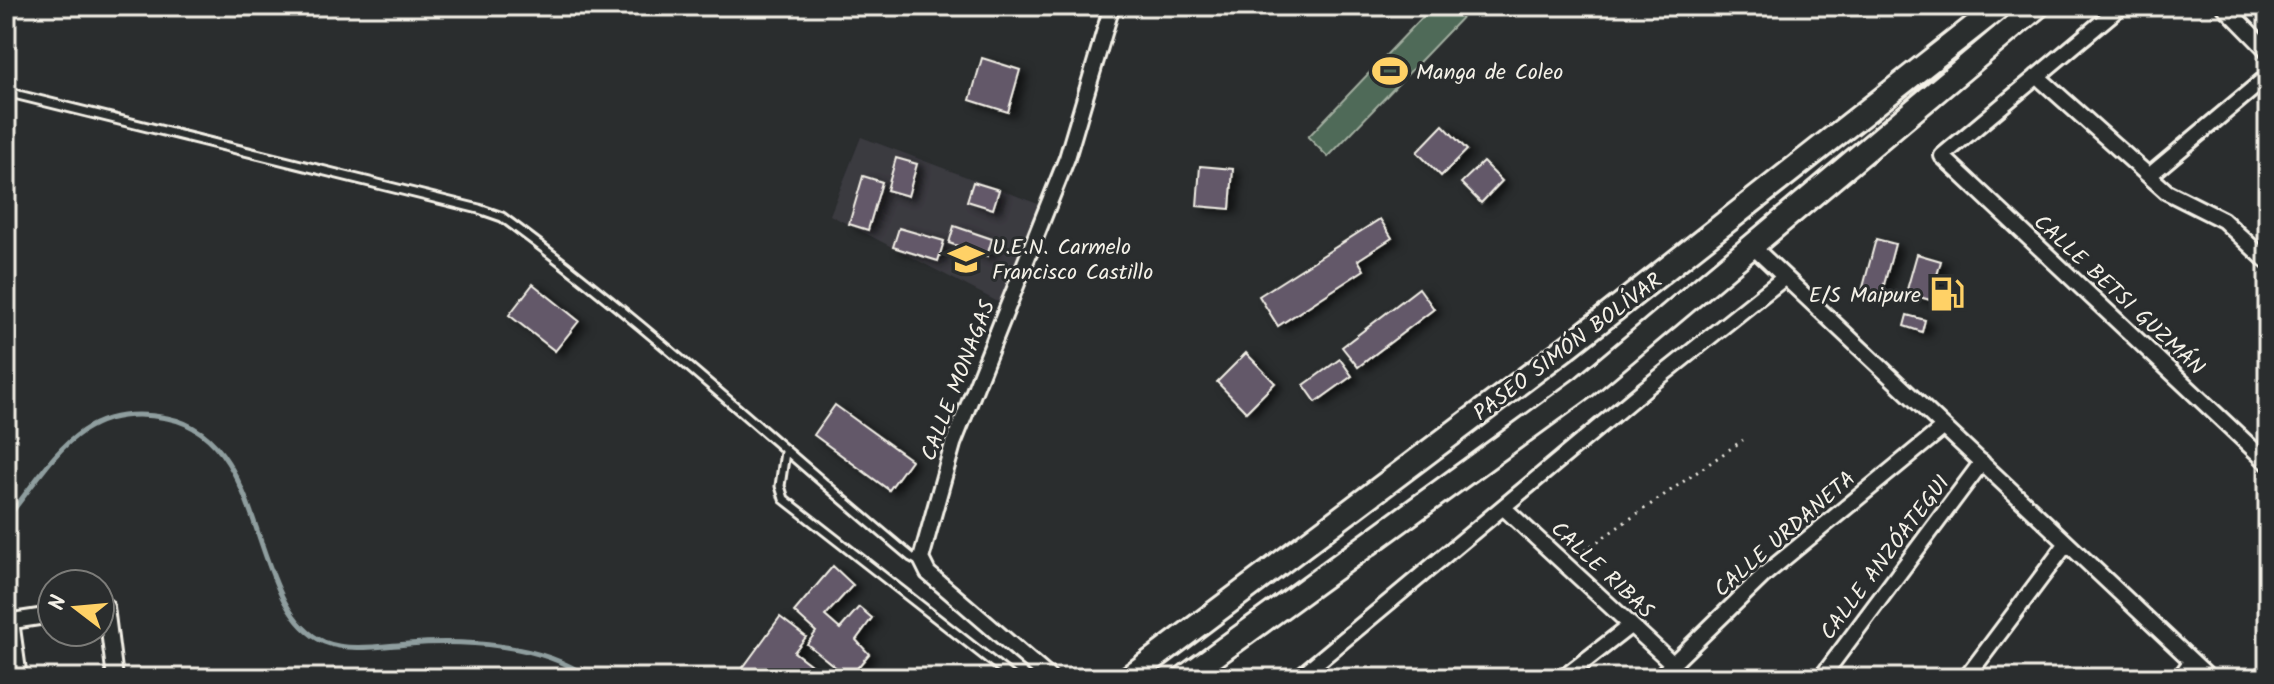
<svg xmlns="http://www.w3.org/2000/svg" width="2274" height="684" viewBox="0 0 2274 684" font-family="Kalam,sans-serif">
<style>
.built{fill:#3b3a40}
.garden{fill:#506a58;stroke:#a2aea0;stroke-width:2}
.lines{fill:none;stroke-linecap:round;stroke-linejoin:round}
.stream{stroke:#8f9e9f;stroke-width:5}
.building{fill:#635969;stroke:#f4f1e8;stroke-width:2;filter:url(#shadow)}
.service-casing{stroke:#f4f1e8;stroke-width:13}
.minor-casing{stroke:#f4f1e8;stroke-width:20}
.primary-casing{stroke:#f4f1e8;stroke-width:28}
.path{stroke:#f4f1e8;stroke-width:3;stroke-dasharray:2 6;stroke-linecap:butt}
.service{stroke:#2a2d2e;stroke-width:7}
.minor{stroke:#2a2d2e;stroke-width:14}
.primary{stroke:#2a2d2e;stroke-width:22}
.labels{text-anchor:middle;stroke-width:6;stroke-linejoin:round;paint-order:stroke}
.poi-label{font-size:22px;fill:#f4f1e8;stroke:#2a2d2e;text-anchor:start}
.street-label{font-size:22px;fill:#f4f1e8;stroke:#2a2d2e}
</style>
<defs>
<filter id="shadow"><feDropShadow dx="7" dy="4" stdDeviation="4" flood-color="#0009"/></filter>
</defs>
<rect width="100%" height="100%" fill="#2a2d2e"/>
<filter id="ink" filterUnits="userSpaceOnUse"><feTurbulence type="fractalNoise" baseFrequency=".0125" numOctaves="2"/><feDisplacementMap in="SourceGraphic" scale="16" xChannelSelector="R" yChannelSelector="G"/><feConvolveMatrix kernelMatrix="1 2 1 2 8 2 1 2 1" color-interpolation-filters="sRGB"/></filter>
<g filter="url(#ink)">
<path class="built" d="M861,137L1038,204L1000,303L830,215Z"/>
<path class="garden" d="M1433,6H1473L1328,157L1308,137Z"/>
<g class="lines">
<path class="stream" d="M6,519C53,462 78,400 167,418C270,438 247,608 324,642C349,652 382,646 408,644C463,640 542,643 589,678"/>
</g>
<path class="building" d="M982,58L1020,70L1008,112L970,100Z
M1443,125L1467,150L1441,176L1417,152Z
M896,158L917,164L908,196L887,190Z
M1483,162L1502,181L1481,203L1461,183Z
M1200,166L1233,169L1230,209L1197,206Z
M863,176L882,182L868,230L849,224Z
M973,182L999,190L993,209L967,201Z
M1380,219L1392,238L1358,260L1364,270L1278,326L1259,296Z
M954,226L992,239L987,256L949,243Z
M899,228L944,241L938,261L893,247Z
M1876,239L1895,244L1881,296L1862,291Z
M1917,254L1941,261L1930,300L1906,293Z
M533,284L579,321L555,351L509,315Z
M1419,288L1434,309L1358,367L1342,347Z
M1907,315L1925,320L1922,332L1904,326Z
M1246,353L1275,383L1246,412L1217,382Z
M1340,359L1352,376L1316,402L1304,385Z
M835,405L911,460L889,490L814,435Z
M833,566L853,585L825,616L840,629L859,607L872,618L856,640L869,654L849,678L807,644L816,632L794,612Z
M780,617L806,637L794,652L819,671L814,678H739L737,676Z"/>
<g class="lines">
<g class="service-casing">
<path id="service" d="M6,92L479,209L502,217C645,322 775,444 911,557L922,563
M785,452L780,486L784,499L1013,678"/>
</g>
<g class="minor-casing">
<path id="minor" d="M2121,6L1942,156L2268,463
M2224,6L2268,51
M2037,76L2167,192L2223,220L2268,262
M2150,175L2268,76
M1752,246L2210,678
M1504,508L1672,663
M100,608L106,607L115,678
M11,621L19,678
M6,622L52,615
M1050,678L928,573L921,559L953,444L1067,158L1112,6
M1298,678L1642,391L1785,277
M1563,678L1631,625
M1658,678L1765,574L1944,427
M1821,678L1982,462
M1966,678L2067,543
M2179,678L2192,661"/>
</g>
<g class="primary-casing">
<path id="primary" d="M1128,678L1570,345L2000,6
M1184,678L1584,387L2038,6"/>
</g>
<path class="path" d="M1578,555L1743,440"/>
<use href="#service" class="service"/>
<use href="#minor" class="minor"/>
<use href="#primary" class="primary"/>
</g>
</g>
<defs>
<g id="stadium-bare" transform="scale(2.76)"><path d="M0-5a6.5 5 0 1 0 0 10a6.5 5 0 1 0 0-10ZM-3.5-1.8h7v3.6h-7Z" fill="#ffd166" stroke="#2a2d2e" stroke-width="2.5" paint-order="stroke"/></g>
<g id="school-bare" transform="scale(2.76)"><path d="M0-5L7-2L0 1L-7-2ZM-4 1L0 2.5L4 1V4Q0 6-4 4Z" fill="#ffd166" stroke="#2a2d2e" stroke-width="2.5" paint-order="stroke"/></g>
<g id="fuel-bare" transform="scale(2.76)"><path d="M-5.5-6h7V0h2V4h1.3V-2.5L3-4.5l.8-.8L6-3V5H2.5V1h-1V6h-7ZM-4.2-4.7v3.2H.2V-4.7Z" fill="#ffd166" stroke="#2a2d2e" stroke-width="2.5" paint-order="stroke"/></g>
</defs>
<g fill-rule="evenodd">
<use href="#stadium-bare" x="1390" y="71"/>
<use href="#school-bare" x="966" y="259"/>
<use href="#fuel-bare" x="1947" y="294"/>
</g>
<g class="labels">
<g class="poi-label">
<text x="1416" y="79">Manga de Coleo</text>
<text x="992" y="254">U.E.N. Carmelo<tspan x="992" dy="25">Francisco Castillo</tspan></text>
<text x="1921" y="302" text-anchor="end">E/S Maipure</text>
</g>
<g class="street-label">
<text transform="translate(2120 294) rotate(43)" y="8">CALLE BETSI GUZMÁN</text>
<text transform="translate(1567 346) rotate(-37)" y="8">PASEO SIMÓN BOLÍVAR</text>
<text transform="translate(957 380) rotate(-69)" y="8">CALLE MONAGAS</text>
<text transform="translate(1784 533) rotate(-41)" y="8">CALLE URDANETA</text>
<text transform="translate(1884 557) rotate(-53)" y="8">CALLE ANZÓATEGUI</text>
<text transform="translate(1603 569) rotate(43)" y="8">CALLE RIBAS</text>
</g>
</g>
<rect width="2274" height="684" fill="none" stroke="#2a2d2e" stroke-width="32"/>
<rect x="16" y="16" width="2242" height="652" fill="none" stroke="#f4f1e8" stroke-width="3" filter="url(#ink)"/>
<g transform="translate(76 608) rotate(286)"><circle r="38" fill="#2a2d2e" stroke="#7b7b78" stroke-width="2"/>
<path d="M0-6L14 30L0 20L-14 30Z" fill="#ffd166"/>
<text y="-12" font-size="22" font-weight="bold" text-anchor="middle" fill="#f4f1e8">N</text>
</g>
</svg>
